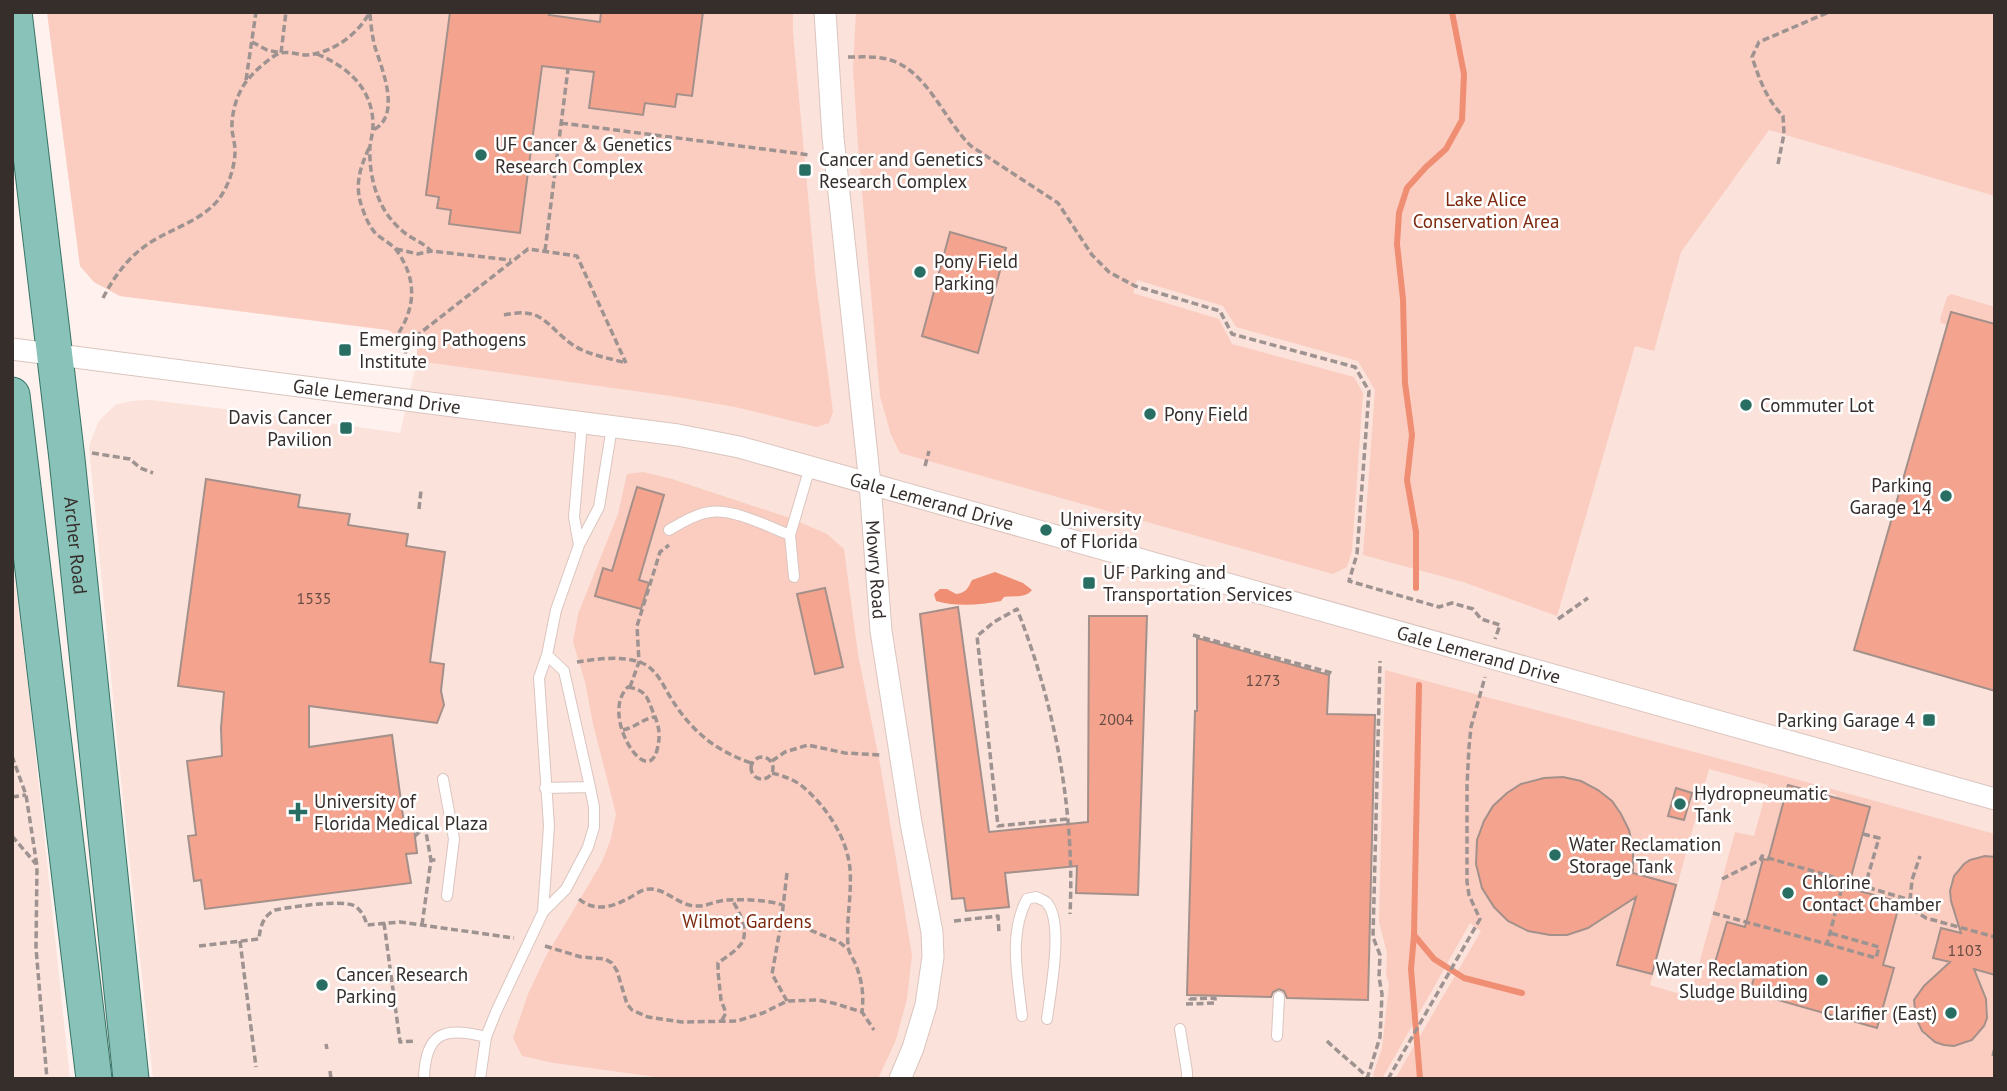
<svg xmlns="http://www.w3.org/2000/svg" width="2007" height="1091" viewBox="0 0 2007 1091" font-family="'PT Sans',sans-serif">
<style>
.built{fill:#fbe2db}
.green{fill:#fbcdc0;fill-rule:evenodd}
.water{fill:#f08e73}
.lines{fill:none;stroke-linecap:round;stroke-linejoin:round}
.stream{stroke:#f08e73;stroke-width:6}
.building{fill:#f4a48e;stroke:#a4908a;stroke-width:2}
.lane-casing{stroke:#dbc5bf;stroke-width:12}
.street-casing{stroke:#dbc5bf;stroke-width:23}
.primary-casing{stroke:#377467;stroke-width:37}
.path{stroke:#9e9390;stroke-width:3.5;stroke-dasharray:7 3.5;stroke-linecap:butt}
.lane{stroke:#fff;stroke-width:10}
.street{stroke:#fff;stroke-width:21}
.primary{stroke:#88c2b8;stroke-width:35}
.poi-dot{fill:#296e62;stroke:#fff;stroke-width:2.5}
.labels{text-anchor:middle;stroke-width:5;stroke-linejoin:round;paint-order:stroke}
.number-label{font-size:16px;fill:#664c44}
.poi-label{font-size:19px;fill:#362e2b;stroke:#fff;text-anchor:start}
.park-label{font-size:19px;fill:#7d270c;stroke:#fff}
.street-label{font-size:19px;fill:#362e2b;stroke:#fff}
</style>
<rect width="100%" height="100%" fill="#fff1ed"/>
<path class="built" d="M47,12H1995V1079H153L121,780L90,458L89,448L93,435L99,421L115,405L131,401L151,400L257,413L400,433L417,361V348L388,330L120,296L94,282L80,266Z
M12,559L29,693L70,1079H12Z"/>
<path class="green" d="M47,12H793V33L816,282L833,412L829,423L817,427L735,407L671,396L417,361V348L388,330L120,296L94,282L80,266Z
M856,12H1995V196L1769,130L1681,252L1654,351L1635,346L1557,616L1463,582L1363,555L1375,390L1358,361L1236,327L1223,306L1137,280L1133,293L1219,319L1232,344L1354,377L1363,393L1352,551L1347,567L1333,574L900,453L891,435L880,396L858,146L853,69Z
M1951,294L1995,307V324L1951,312L1947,325L1941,323L1940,319L1947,297Z
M643,472L672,479L790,518L827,534L844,549L858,654L881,769L912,955L907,999L896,1040L878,1079H670L554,1063L522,1056L513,1038L528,994L546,956L602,862L611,838L616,814L593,724L585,682L573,642L578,614L618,514L627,474Z
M1385,670L1766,771L1995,834V857C1989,857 1984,856 1978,857C1955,862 1940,893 1956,913C1965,925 1983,934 1995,943L1942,928L1933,957L1995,975V1079H1395L1481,931L1470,923L1382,1079H1377L1373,1075L1382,1048L1389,984L1386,975L1387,953L1379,922ZM1709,769L1768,785L1754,836L1735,832L1690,997L1650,985ZM1563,777C1576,780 1587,783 1598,790C1621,805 1638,836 1633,863C1631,873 1623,883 1619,892C1615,899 1612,909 1607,916C1595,929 1565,937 1548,935C1481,927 1451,847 1500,799C1509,791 1520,783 1532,780C1542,777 1553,777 1563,777ZM1788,786L1824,795L1826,792L1836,795L1853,869L1772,846ZM1676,789L1692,793L1684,820L1669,815ZM1641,876L1676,885L1652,974L1618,964ZM1727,922L1762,932L1749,976L1714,966ZM1767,933L1894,968L1877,1028L1750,992ZM1936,977L1984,993C2007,1053 1911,1065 1917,1008C1919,993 1922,985 1936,977Z"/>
<path class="water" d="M995,572L1023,583L1032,590C1025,599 1013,595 1004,597L1001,601C980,605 957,607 936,601L934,594L940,589H947L956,594C966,593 968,588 972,580Z"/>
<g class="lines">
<path class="stream" d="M1416,588V532L1407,480L1412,435L1405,383L1403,299L1397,244L1399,213L1407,188L1426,167L1446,149L1462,120L1464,74L1452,12
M1419,685L1414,935L1411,969L1420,1079
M1414,935L1434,959L1464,978L1522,993"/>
</g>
<path class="building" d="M450,12H550L549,15L600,22L601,12H703L692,96L677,94L675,107L645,103L643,115L589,108L594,72L542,66L520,233L449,224L451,210L437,208L439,197L426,195Z
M950,232L1006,248L978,353L922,336Z
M1951,312L1995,324V691L1854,650Z
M206,479L300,495L298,507L350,514L348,525L408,534L406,546L445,552L430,662L444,664L441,691L444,705L437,723L309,706V747L392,735L405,831L414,829L417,853L406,854L411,883L205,909L201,880L194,881L188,836L196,835L187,761L222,756L221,728L224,692L178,686Z
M637,487L664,495L639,580L649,583L641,609L595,596L603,568L612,571Z
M825,588L843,667L815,674L797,594Z
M958,607L989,832L1088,822L1089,616H1147L1138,895L1076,893L1077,866L1005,873L1009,907L966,911L964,898L952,899L920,614Z
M1197,638L1329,675L1327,714L1375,715L1368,1000L1287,998L1284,991L1279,989L1273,992L1271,997L1187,995L1195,711H1197Z
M1563,777L1581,781L1598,790L1612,801L1621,814L1629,830L1633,847V873L1676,885L1652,974L1617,965L1636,897L1588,928L1567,935H1550L1528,931L1508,921L1494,907L1482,888L1476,864L1477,840L1484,821L1493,806L1507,793L1521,784L1544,778Z
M1788,785L1870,807L1848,888L1900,902L1883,965L1894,968L1877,1028L1750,992L1754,978L1714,966L1727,922L1745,927L1763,859L1768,860Z
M1676,788L1692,793L1684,820L1668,816Z
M1985,856L1995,857V975L1974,969L1986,999L1987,1018L1984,1026L1972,1040L1954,1046L1944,1045L1935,1042L1922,1031L1916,1018L1914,1000L1924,986L1950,962L1933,958L1941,928L1961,933L1951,901L1950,891L1954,876L1964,864L1970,860Z"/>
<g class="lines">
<g class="lane-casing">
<path id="lane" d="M669,530C681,523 695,514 710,512C733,508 769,527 790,535
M579,545L574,517L582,423
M794,577L790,535L810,467
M443,779L454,839L447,896
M545,788L590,787
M543,912L549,826L539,678L547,655L556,610L579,545L599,507L612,427
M1022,1016C1018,978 1008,934 1027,899L1036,897C1040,899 1044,900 1046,902C1065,920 1050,994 1047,1019
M1180,1029L1187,1072V1079
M1277,1036L1279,997
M424,1079C425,1032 445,1026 486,1037
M480,1079L486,1037L496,1012L543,912L566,889L588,847L594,827V807L590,787L564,671L547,655"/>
</g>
<g class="street-casing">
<g id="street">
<path id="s1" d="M825,12L833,137L870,484L881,631L911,823L932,932L933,957L926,1005L913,1048L900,1079"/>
<path id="s2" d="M12,349L678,435L739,447L1995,799"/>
</g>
</g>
<g class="primary-casing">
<g id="primary">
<path id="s3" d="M14,12L67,459L131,1079"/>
<path d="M12,395L94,1079"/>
</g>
</g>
<path class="path" d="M370,14C371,25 372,36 375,47C382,69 402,116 373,130
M252,42L267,50L281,53L286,12
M317,54C348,67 373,89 373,125C373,132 371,139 370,146C369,163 372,184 379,199C385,214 396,227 409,236C417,241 425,244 431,251L511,260
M848,57C861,57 874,56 887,59C927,69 943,119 971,146L1058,203L1092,255L1109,272L1135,286L1220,311L1232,334L1355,367L1369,391L1357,554L1349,581L1439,607L1452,603L1473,609L1481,619L1500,625L1495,639
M246,80L256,12
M561,123L810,155
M369,148C359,170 354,187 363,210C366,219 370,227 376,234C383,240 392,244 397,251C419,282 415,312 393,341
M1778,164L1784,134L1783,116C1766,99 1759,78 1752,57L1759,42L1829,12
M396,249L418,254L431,251
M545,251L568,69
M103,298C115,275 129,256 151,242C173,228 206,219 221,196C229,184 235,166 235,151C235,144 233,137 232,130C231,112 238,89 251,76C256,70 273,55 280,53C288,51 299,55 307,55C333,53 358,34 370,12
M504,315C543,306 546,326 573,345C588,355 609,358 626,363
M405,364L406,344L528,249L577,256L626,363
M92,453L130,459L140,468L153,473
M925,466L929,451
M419,509L421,490
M1558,619L1588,598
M1193,635L1332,673
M577,662C596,659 623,655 642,663C656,669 662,683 669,695C690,730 714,750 751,763
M628,687C646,690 647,697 653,712C659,725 661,735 657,750C647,790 599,714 628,687Z
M630,687L639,662L637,626L660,552L669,545
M623,730C637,727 641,719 655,717
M12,756L26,795L37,866L36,948L47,1079
M751 768a11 11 0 1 1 22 0a11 11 0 1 1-22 0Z
M772,761L785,752L808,745L845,753L881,755
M772,773C783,776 793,779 802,786C826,806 847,837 850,869C852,894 846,920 848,945C848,952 853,958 856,965C862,981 864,995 862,1012
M12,797L26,795
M1067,819L998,826L977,636L994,622L1017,609C1055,705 1075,810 1070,914
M1863,834L1879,838L1865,886
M12,836L36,864
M415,836L425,827L431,860
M1722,879L1760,860L1762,856L1910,900L1915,911L1926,918L1995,937
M579,899C593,911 610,908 625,900C633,897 640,889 650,889C667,889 679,906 696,906C706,907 717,900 728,900C746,899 766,900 783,905
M1910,900L1912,880L1920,856
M1713,913L1827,944L1844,880
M781,918L839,942L848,949
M954,921L998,916L999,933
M384,923L400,1042L415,1041
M422,925L431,860H436
M240,941L256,1067
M1827,944L1876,958L1879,947L1830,933
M199,946L259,939C260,927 263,916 275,910C291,907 342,899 355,906C362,911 365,918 367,925L400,922L514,938
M545,946L581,957L605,959L612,963L617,971L627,1004L632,1010L648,1017L682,1022L737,1021L763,1013L787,1001L818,1000L833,1003L862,1012L874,1030
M787,1001L772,974L781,924L787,873
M1186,1004L1215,1003V998L1190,999L1191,995
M722,1020L726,1013L721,1000L718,972V963C726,957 735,952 741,944C750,931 739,911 732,900
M1327,1041C1340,1054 1354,1064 1367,1077
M326,1044L327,1049
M1993,1056L1995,1048
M330,1071L331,1079
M1367,1079L1380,1037L1382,994L1379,977L1380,955L1373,937L1380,661
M1388,1079L1480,919L1469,895L1467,882V785L1469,747L1471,727L1485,677"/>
<use href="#lane" class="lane"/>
<use href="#street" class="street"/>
<use href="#primary" class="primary"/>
</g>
<g class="poi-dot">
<circle cx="481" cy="155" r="7"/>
<rect x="798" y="163" width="14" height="14" rx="3.5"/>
<circle cx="920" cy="272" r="7"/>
<rect x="338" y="343" width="14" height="14" rx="3.5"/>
<circle cx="1746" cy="405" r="7"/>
<circle cx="1150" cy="414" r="7"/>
<rect x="339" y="421" width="14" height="14" rx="3.5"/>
<circle cx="1946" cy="496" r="7"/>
<circle cx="1046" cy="530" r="7"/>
<rect x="1082" y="576" width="14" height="14" rx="3.5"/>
<rect x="1922" y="713" width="14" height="14" rx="3.5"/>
<circle cx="1680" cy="804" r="7"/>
<path d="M294.5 801.5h7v7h7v7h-7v7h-7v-7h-7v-7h7z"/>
<circle cx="1555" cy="855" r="7"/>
<circle cx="1788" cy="893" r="7"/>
<circle cx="1822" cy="980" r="7"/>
<circle cx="322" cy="985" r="7"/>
<circle cx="1951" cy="1013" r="7"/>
</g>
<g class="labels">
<g class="number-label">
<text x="314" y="604">1535</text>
<text x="1263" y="686">1273</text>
<text x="1116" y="725">2004</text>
<text x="1965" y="956">1103</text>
</g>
<g class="poi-label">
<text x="495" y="151">UF Cancer &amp; Genetics<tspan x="495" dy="22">Research Complex</tspan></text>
<text x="819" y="166">Cancer and Genetics<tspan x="819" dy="22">Research Complex</tspan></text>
<text x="934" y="268">Pony Field<tspan x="934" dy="22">Parking</tspan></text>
<text x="359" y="346">Emerging Pathogens<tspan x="359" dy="22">Institute</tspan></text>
<text x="1760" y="412">Commuter Lot</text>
<text x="1164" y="421">Pony Field</text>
<text x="332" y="424" text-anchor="end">Davis Cancer<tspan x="332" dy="22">Pavilion</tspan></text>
<text x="1932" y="492" text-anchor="end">Parking<tspan x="1932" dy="22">Garage 14</tspan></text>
<text x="1060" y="526">University<tspan x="1060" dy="22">of Florida</tspan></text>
<text x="1103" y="579">UF Parking and<tspan x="1103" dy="22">Transportation Services</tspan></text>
<text x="1915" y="727" text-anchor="end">Parking Garage 4</text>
<text x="1694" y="800">Hydropneumatic<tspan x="1694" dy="22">Tank</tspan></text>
<text x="314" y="808">University of<tspan x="314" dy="22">Florida Medical Plaza</tspan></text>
<text x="1569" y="851">Water Reclamation<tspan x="1569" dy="22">Storage Tank</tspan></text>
<text x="1802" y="889">Chlorine<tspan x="1802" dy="22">Contact Chamber</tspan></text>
<text x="1808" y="976" text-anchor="end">Water Reclamation<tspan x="1808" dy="22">Sludge Building</tspan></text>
<text x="336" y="981">Cancer Research<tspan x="336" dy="22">Parking</tspan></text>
<text x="1937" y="1020" text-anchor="end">Clarifier (East)</text>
</g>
<g class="park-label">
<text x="1486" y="206">Lake Alice<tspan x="1486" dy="22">Conservation Area</tspan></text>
<text x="747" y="928">Wilmot Gardens</text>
</g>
<g class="street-label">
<text dy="7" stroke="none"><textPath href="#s2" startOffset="368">Gale Lemerand Drive</textPath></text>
<text dy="7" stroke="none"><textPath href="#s2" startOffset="934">Gale Lemerand Drive</textPath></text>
<text dy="7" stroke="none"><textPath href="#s3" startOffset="537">Archer Road</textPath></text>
<text dy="7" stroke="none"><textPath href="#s1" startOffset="560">Mowry Road</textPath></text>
<text dy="7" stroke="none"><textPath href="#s2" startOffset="1502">Gale Lemerand Drive</textPath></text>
</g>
</g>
<rect width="2007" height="1091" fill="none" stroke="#362e2b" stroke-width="28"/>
</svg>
